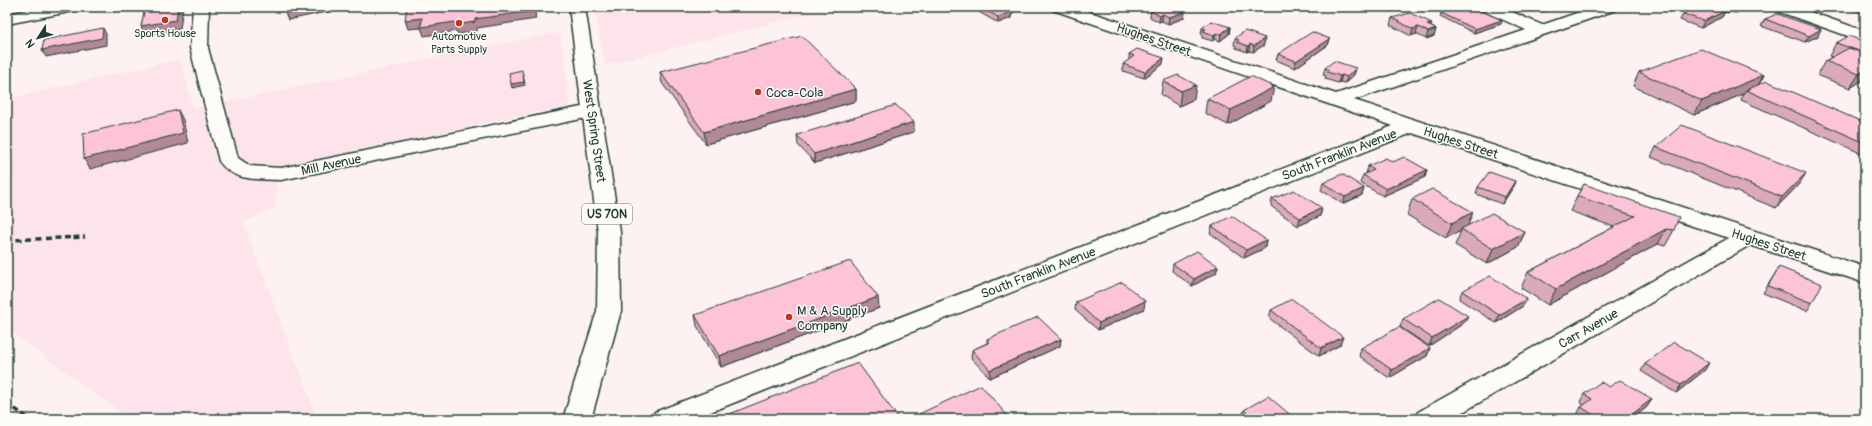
<svg xmlns="http://www.w3.org/2000/svg" width="1872" height="426" viewBox="0 0 1872 426" font-family="Pangolin,sans-serif">
<style>
.built{fill:#fde4ea}
.lines{fill:none;stroke-linecap:round;stroke-linejoin:round}
.minor-casing{stroke:#1f3d34;stroke-width:3}
.major-casing{stroke:#1f3d34;stroke-width:3}
.minor{fill:#fdfcf7;fill-rule:evenodd}
.major{fill:#fdfcf7;fill-rule:evenodd}
.rail{stroke:#1f3d34;stroke-width:3.5;stroke-dasharray:6 3.5;stroke-linecap:butt}
.wall{fill:#daa9bb;stroke:#1f3d34}
.shaded-wall{fill:#b18998;stroke:#1f3d34}
.building{fill:#fdc4d9;stroke:#1f3d34}
.poi-dot{fill:#c8321e;stroke:#fdfcf7;stroke-width:1.5}
.labels{text-anchor:middle;stroke-width:3;stroke-linejoin:round;paint-order:stroke}
.far-poi-label{font-size:11px;fill:#1f3d34;stroke:#fdfcf7}
.shield{fill:#fdfcf7;stroke:#62766e;stroke-width:1}
.shield-label{font-size:12px;font-weight:bold;fill:#1f3d34}
.street-label{font-size:13px;fill:#1f3d34;stroke:#fdfcf7}
.poi-label{font-size:13px;fill:#1f3d34;stroke:#fdfcf7;text-anchor:start}
</style>
<rect width="100%" height="100%" fill="#fdf1f1"/>
<filter id="ink" filterUnits="userSpaceOnUse"><feTurbulence type="fractalNoise" baseFrequency=".025" numOctaves="2"/><feDisplacementMap in="SourceGraphic" scale="8" xChannelSelector="R" yChannelSelector="G"/><feConvolveMatrix kernelMatrix="1 2 1 2 8 2 1 2 1" color-interpolation-filters="sRGB"/></filter>
<g filter="url(#ink)">
<path class="built" d="M594,7H837L605,65Z
M560,33L570,106L495,121L277,170L275,207L243,223L318,419H130L7,329V99L180,59L194,109L514,41Z"/>
<g class="lines">
<g class="minor-casing">
<path id="minor" d="M193,7H209L208,48L238,158L250,166L281,168L591,105L598,107L601,111L598,115L591,117L281,180C259,179 233,182 219,161L190,48Z
M1051,7H1075L1336,94L1526,30L1481,10L1479,7H1501L1542,25L1594,7H1618L1616,10L1354,100L1865,267V283L1750,245L1451,419H1414L1418,412L1729,238L1412,133L693,419H651L655,412L1393,126L1053,10Z
M1772,7H1796L1865,31V42L1774,10Z"/>
</g>
<g class="major-casing">
<path id="major" d="M44,7H77L75,10L69,12L7,24V14Z
M569,7H585L620,232L621,311L591,419H563L597,311L598,232Z"/>
</g>
<use href="#minor" class="minor"/>
<use href="#major" class="major"/>
<path class="rail" d="M7,240L85,237
M7,403L29,419"/>
</g>
<path class="wall" d="M977,7H1014V12H1013L1012,15H1011V18L998,23L977,11Z
M1151,7L1184,18L1168,24L1162,21L1159,22L1150,17Z
M1531,7H1557L1543,12Z
M1697,7H1746V9L1735,13L1731,12L1728,13L1725,12L1722,17L1701,28L1680,20L1683,14Z
M1852,7H1865V14L1851,9Z
M1441,13L1502,20L1501,24L1474,33L1440,16Z
M1392,18L1432,23L1431,27L1436,29L1434,36L1426,39L1416,34L1411,36L1390,25Z
M1765,19L1818,36L1805,42L1761,26Z
M1230,27L1229,34L1220,41L1215,39L1213,41L1202,38V35L1201,34L1202,28Z
M1235,38L1264,45L1253,52L1249,51L1247,52L1236,48V46L1234,45Z
M1330,39L1328,45L1295,68L1276,60L1278,54Z
M1865,42V79L1850,88L1817,75L1825,61L1832,57L1829,56L1836,43Z
M1129,54L1163,64L1144,78L1123,71V64L1129,60Z
M1325,68H1356L1354,75L1345,83L1340,82L1338,83L1325,79L1326,76L1323,75Z
M660,72L856,89V101L706,144L662,83Z
M1639,72L1764,75L1759,85L1865,123V155L1741,100L1743,94L1694,115L1633,86Z
M1163,81L1194,99L1179,106L1161,95Z
M1207,99L1271,101L1228,125L1205,113Z
M914,132L815,163L798,145L797,135Z
M1656,147L1800,183L1776,208L1651,157Z
M1368,166L1427,170L1425,177L1383,196L1360,183L1363,175L1366,174Z
M1515,181L1512,189L1502,204L1476,194L1478,187Z
M1323,183L1364,188L1362,195L1343,204L1321,190Z
M1584,184L1674,230L1665,246L1658,244L1548,305L1521,288L1528,272L1614,227L1570,211L1577,196Z
M1272,199L1322,208L1320,216L1298,226L1271,206Z
M1412,199L1473,212L1467,226L1525,232L1518,247L1487,264L1455,245L1461,231L1446,238L1407,215Z
M1212,226L1266,240L1265,248L1244,258L1210,233Z
M1173,264L1218,266L1216,273L1192,286L1172,271Z
M1779,267L1812,303L1807,311L1763,293Z
M1462,291L1523,306L1496,323L1459,299Z
M1076,302L1144,309L1098,330L1075,310Z
M879,308L721,367L697,326L695,315Z
M1271,310L1340,345L1319,356L1269,318Z
M1403,319L1464,323L1429,346L1400,327Z
M987,339H1061L1060,346L990,378L971,358L972,350L987,343Z
M1361,348H1430L1427,356L1389,378L1359,356Z
M1645,364L1705,370L1676,393L1641,371Z
M1609,387L1652,399L1647,407L1632,419H1583L1577,415L1581,407L1584,405L1580,402L1584,394Z
M1244,410L1295,419H1243L1242,418Z
M919,414L1010,419H919Z"/>
<path class="shaded-wall" d="M178,7H183L180,29L145,35L141,26Z
M306,7H350L288,20L285,12Z
M533,7H534L536,19L477,28V31L458,34L457,31L424,36L421,28L408,29L405,20L422,18L475,19Z
M1010,7H1014V12H1013L1012,15H1011V18L998,23V17Z
M1544,7H1557L1543,12Z
M1731,7H1734L1731,12L1728,13Z
M1738,7H1746V9L1735,13Z
M1725,11L1722,17L1701,28L1704,21Z
M1185,12L1184,18L1168,24L1169,17Z
M1163,14L1162,21L1159,22L1160,16Z
M1502,20L1501,24L1474,33L1475,29Z
M1432,23L1430,30L1425,31L1427,25Z
M1230,27L1229,34L1220,41L1221,34Z
M1418,27L1416,34L1411,36L1413,29Z
M103,28L106,34V45L46,57L42,50Z
M1436,29L1434,36L1426,39L1428,32Z
M1821,29L1818,36L1805,42L1809,36Z
M1216,33L1215,39L1213,41L1214,35Z
M1265,38L1264,45L1253,52L1254,46Z
M1330,39L1328,45L1295,68L1296,61Z
M1250,44L1249,51L1247,52L1248,46Z
M1164,58L1163,64L1144,78L1145,72Z
M7,64L10,70L7,80Z
M1356,68L1354,75L1345,83L1347,77Z
M1865,70V79L1850,88L1859,74Z
M523,74L525,85L512,88L511,84Z
M1342,75L1340,82L1338,83L1340,76Z
M1764,75L1756,89L1746,90L1743,94L1694,115L1702,101Z
M1196,85L1194,99L1179,106L1181,91Z
M1274,87L1271,101L1228,125L1231,110Z
M856,89V101L706,144L704,132Z
M178,110L183,120L188,143L90,169L84,159Z
M914,122V132L815,163L814,154Z
M7,161L12,168L11,186L7,187Z
M1427,170L1425,177L1383,196L1386,189Z
M1806,173L1800,183L1776,208L1782,197Z
M1515,181L1512,189L1502,204L1505,197Z
M1364,188L1362,195L1343,204L1345,197Z
M1322,208L1320,216L1298,226L1300,218Z
M1473,212L1467,228L1461,229V231L1446,238L1452,223Z
M1666,229L1658,244L1548,305L1556,289Z
M1525,232L1518,247L1487,264L1493,249Z
M1266,240L1265,248L1244,258L1246,250Z
M1218,266L1216,273L1192,286L1194,279Z
M878,297L879,308L721,367L719,356Z
M1527,299L1523,306L1496,323L1499,315Z
M1145,301L1144,309L1098,330L1099,323Z
M1468,316L1464,323L1429,346L1432,338Z
M1343,337L1340,345L1319,356L1321,348Z
M1061,339L1060,346L990,378V370Z
M1430,348L1427,356L1389,378L1392,370Z
M1709,363L1705,370L1676,393L1681,385Z
M1652,399L1647,407L1632,419H1626Z"/>
<path class="building" d="M145,7H178L176,20L141,26Z
M283,7H306L285,12Z
M407,7H533V11L475,19V22L455,25V22L421,27L422,18L405,20Z
M981,7H1010L1013,9L1008,10L1011,12L998,17Z
M1151,7H1176L1185,12L1169,17L1163,14L1160,16L1151,11L1155,9Z
M1460,7H1472L1502,20L1475,29L1441,13Z
M1697,7H1715L1725,11L1704,21L1683,14Z
M1410,13L1432,23L1427,25L1436,29L1428,32L1418,27L1413,29L1392,18Z
M1777,14L1821,29L1809,36L1765,19Z
M1211,21L1230,27L1221,34L1216,33L1214,35L1203,31L1206,29L1202,28Z
M103,28L102,38L42,50L44,40Z
M1245,31L1265,38L1254,46L1250,44L1248,46L1237,42L1239,40L1235,38Z
M1312,32L1330,39L1296,61L1278,54Z
M802,36L856,89L704,132L660,72Z
M1849,36L1865,42V53L1836,43Z
M1849,48L1865,54V70L1859,74L1825,61Z
M1137,49L1164,58L1145,72L1123,64L1134,56L1129,54Z
M1701,49L1764,75L1702,101L1639,72Z
M1334,61L1356,68L1347,77L1342,75L1340,76L1327,72L1329,70L1325,68Z
M522,70L524,82L511,84L509,73Z
M1178,75L1196,85L1181,91L1163,81Z
M1251,76L1274,87L1231,110L1207,99Z
M1767,81L1865,123V143L1746,90Z
M896,105L914,122L814,154L797,135Z
M178,110L183,133L84,159L83,134Z
M1682,125L1806,173L1782,197L1656,147Z
M1404,157L1427,170L1386,189L1363,175L1374,170L1368,166L1386,158L1393,162Z
M1489,172L1515,181L1505,197L1478,187Z
M1342,174L1364,188L1345,197L1323,183Z
M1584,184L1679,217L1674,230L1666,229L1556,289L1528,272L1635,216L1577,196Z
M1432,189L1473,212L1452,223L1412,199Z
M1294,190L1322,208L1300,218L1272,199Z
M1492,213L1525,232L1493,249L1461,229Z
M1232,216L1266,240L1246,250L1212,226Z
M1197,251L1218,266L1194,279L1173,264Z
M850,261L878,297L719,356L695,315Z
M1779,267L1822,284L1812,303L1768,286Z
M1490,276L1527,299L1499,315L1462,291Z
M1122,282L1145,301L1099,323L1076,302Z
M1439,298L1468,316L1432,338L1403,319Z
M1292,299L1343,337L1321,348L1271,310Z
M1038,317L1061,339L990,370L972,350L990,342L987,339Z
M1399,327L1430,348L1392,370L1361,348Z
M1674,342L1709,363L1681,385L1645,364Z
M858,363L899,419H717Z
M1620,380L1652,399L1626,419H1600L1581,407L1592,399L1584,394L1601,382L1609,387Z
M981,385L1010,419H923L919,414Z
M1268,396L1295,419H1255L1244,410Z
M1569,415L1575,419H1563Z
M1545,417L1549,419H1542Z"/>
</g>
<g class="poi-dot">
<circle cx="165" cy="20" r="4"/>
<circle cx="459" cy="23" r="4"/>
<circle cx="758" cy="92" r="4"/>
<circle cx="789" cy="317" r="4"/>
</g>
<g class="labels">
<g class="far-poi-label">
<text x="165" y="37">Sports House</text>
<text x="459" y="40">Automotive<tspan x="459" dy="13">Parts Supply</tspan></text>
</g>
<rect class="shield" x="582" y="204" width="50" height="20" rx="3"/>
<g class="shield-label">
<text x="607" y="218">US 70N</text>
</g>
<g class="street-label">
<text transform="translate(1154 39) rotate(19)" y="5">Hughes Street</text>
<text transform="translate(595 131) rotate(82)" y="5">West Spring Street</text>
<text transform="translate(1461 142) rotate(18)" y="5">Hughes Street</text>
<text transform="translate(1339 154) rotate(-21)" y="5">South Franklin Avenue</text>
<text transform="translate(331 164) rotate(-12)" y="5">Mill Avenue</text>
<text transform="translate(1769 244) rotate(18)" y="5">Hughes Street</text>
<text transform="translate(1038 272) rotate(-21)" y="5">South Franklin Avenue</text>
<text transform="translate(1588 328) rotate(-30)" y="5">Carr Avenue</text>
</g>
<g class="poi-label">
<text x="766" y="97">Coca-Cola</text>
<text x="797" y="315">M &amp; A Supply<tspan x="797" dy="15">Company</tspan></text>
</g>
</g>
<rect width="1872" height="426" fill="none" stroke="#fdfcf7" stroke-width="24"/>
<rect x="12" y="12" width="1848" height="402" fill="none" stroke="#1f3d34" stroke-width="1.5" filter="url(#ink)"/>
<g transform="translate(38 38) rotate(234)" stroke="#fdfcf7" stroke-width="3" paint-order="stroke">
<path d="M0-3L7 15L0 10L-7 15Z" fill="#1f3d34"/>
<text y="-6" font-size="11" font-weight="bold" text-anchor="middle" fill="#1f3d34">N</text>
</g>
</svg>
